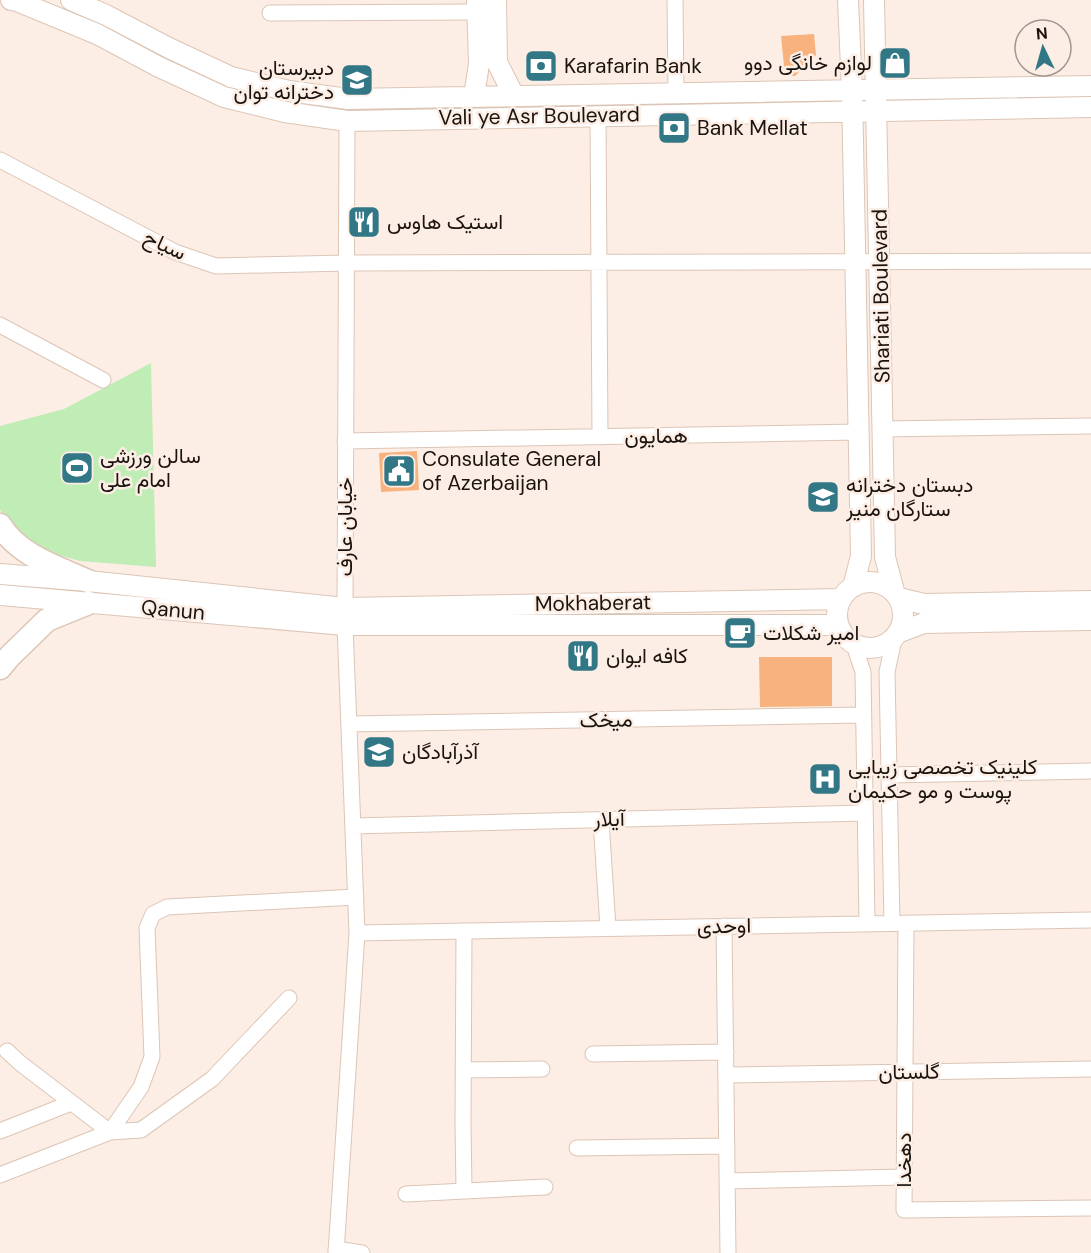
<svg xmlns="http://www.w3.org/2000/svg" width="1091" height="1253" viewBox="0 0 1091 1253" font-family="'DM Sans',Vazirmatn,sans-serif">
<style>
.green{fill:#c0ecb5}
.building{fill:#f7b27e}
.lines{fill:none;stroke-linecap:round;stroke-linejoin:round}
.minor-casing{stroke:#dcc5b5;stroke-width:17}
.major-casing{stroke:#dcc5b5;stroke-width:22}
.highway-casing{stroke:#dcc5b5;stroke-width:25}
.minor{stroke:#fff;stroke-width:15}
.major{stroke:#fff;stroke-width:20}
.highway{stroke:#fff;stroke-width:22}
.labels{text-anchor:middle;stroke-width:5;stroke-linejoin:round;paint-order:stroke}
.poi-label{font-size:21px;fill:#1b130e;stroke:#fdeee5;text-anchor:start}
.street-label{font-size:21px;fill:#1b130e;stroke:#fdeee5}
</style>
<rect width="100%" height="100%" fill="#fdeee5"/>
<path class="green" d="M151,363L156,567L80,561L44,551L15,531L0,510V426L64,409Z"/>
<path class="building" d="M814,34L816,55L795,76H785L781,36Z
M417,451L419,490L381,492L379,453Z
M759,657H832V706L760,707Z"/>
<g class="lines">
<g class="minor-casing">
<path id="minor" d="M675,0L676,93
M270,13L478,12
M598,115L600,437
M0,160L175,252L216,266L346,263L1091,261
M0,325L103,380
M883,429L1091,426
M345,441L858,432
M345,608L347,121
M854,645L863,672L867,923
M349,724L863,715
M889,775L1091,771
M601,820L608,928
M353,826L865,813
M892,923L887,672L894,639
M906,923L904,1210L1091,1208
M724,926L728,1253
M357,933L1091,920
M7,1051L20,1063L110,1132L141,1087L152,1057L147,928L153,914L167,907L356,897
M593,1054L726,1052
M463,1070L542,1069
M727,1075L1091,1069
M0,1131L71,1103
M577,1148L727,1146
M0,1175L110,1132L141,1130L212,1079L289,998
M727,1181L903,1177
M464,1190L463,1124L464,931
M406,1194L545,1187
M336,1249L362,1253
M336,1253L357,933L345,625"/>
</g>
<g class="major-casing">
<path id="major" d="M11,0L17,1L97,34L159,67L224,97L285,112L347,121L1091,107
M71,0L106,15L169,48L231,77L289,91L348,99L1091,86
M496,0L497,62L514,96
M848,0L852,90L861,556L853,587
M874,0L885,557L894,591
M474,96L479,64L477,0
M0,574L88,581L345,608L841,599
M837 615a33 33 0 1 1 66 0a33 33 0 1 1-66 0Z
M0,595L345,625H838
M899,598L924,604L1091,601
M900,632L924,623L1091,620"/>
</g>
<g class="highway-casing">
<path id="highway" d="M0,525C19,556 57,567 88,581
M0,668L10,656L47,620L89,603"/>
</g>
<use href="#minor" class="minor"/>
<use href="#major" class="major"/>
<use href="#highway" class="highway"/>
</g>
<defs>
<g id="shop-square" transform="scale(1.725)"><rect x="-9" y="-9" width="18" height="18" rx="4" fill="#327786" stroke="#fdeee5"/><path d="M-5-2.5h2.3a2.7 3.5 0 0 1 5.4 0H5L5.5 6h-11ZM-1.5-2.5h3a1.5 2.3 0 0 0-3 0Z" fill="#fff"/></g>
<g id="bank-square" transform="scale(1.725)"><rect x="-9" y="-9" width="18" height="18" rx="4" fill="#327786" stroke="#fdeee5"/><path d="M-6-4H6V4H-6ZM0-2.3a2.3 2.3 0 1 0 0 4.6a2.3 2.3 0 1 0 0-4.6Z" fill="#fff"/></g>
<g id="school-square" transform="scale(1.725)"><rect x="-9" y="-9" width="18" height="18" rx="4" fill="#327786" stroke="#fdeee5"/><path d="M0-5L7-2L0 1L-7-2ZM-4 1L0 2.5L4 1V4Q0 6-4 4Z" fill="#fff"/></g>
<g id="restaurant-square" transform="scale(1.725)"><rect x="-9" y="-9" width="18" height="18" rx="4" fill="#327786" stroke="#fdeee5"/><path d="M-5-6h1v4h1v-4h1v4h1v-4h1v5L-1.5 .5V6h-2V.5L-5-1ZM5-6V6H3V1.5H1.5Q1.5-4 5-6Z" fill="#fff"/></g>
<g id="stadium-square" transform="scale(1.725)"><rect x="-9" y="-9" width="18" height="18" rx="4" fill="#327786" stroke="#fdeee5"/><path d="M0-5a6.5 5 0 1 0 0 10a6.5 5 0 1 0 0-10ZM-3.5-1.8h7v3.6h-7Z" fill="#fff"/></g>
<g id="civic-square" transform="scale(1.725)"><rect x="-9" y="-9" width="18" height="18" rx="4" fill="#327786" stroke="#fdeee5"/><path d="M-.6-6.5H3V-4.5H.6V-3L4-1V1h2V6H-6V1h2V-1L-.6-3ZM-1.2 2.5V6h2.4V2.5Z" fill="#fff"/></g>
<g id="cafe-square" transform="scale(1.725)"><rect x="-9" y="-9" width="18" height="18" rx="4" fill="#327786" stroke="#fdeee5"/><path d="M-5.5-4.5H6V0H3Q3 3.5 0 3.5H-2.5Q-5.5 3.5-5.5 0ZM3-3.2v2h1.7v-2ZM-6 4.5H4V6H-6Z" fill="#fff"/></g>
<g id="hospital-square" transform="scale(1.725)"><rect x="-9" y="-9" width="18" height="18" rx="4" fill="#327786" stroke="#fdeee5"/><path d="M-5-5h3v3.5h4V-5h3V5h-3V1.5h-4V5h-3Z" fill="#fff"/></g>
</defs>
<g fill-rule="evenodd">
<use href="#shop-square" x="895" y="63"/>
<use href="#bank-square" x="541" y="66"/>
<use href="#school-square" x="357" y="80"/>
<use href="#bank-square" x="674" y="128"/>
<use href="#restaurant-square" x="364" y="222"/>
<use href="#stadium-square" x="77" y="468"/>
<use href="#civic-square" x="399" y="471"/>
<use href="#school-square" x="823" y="497"/>
<use href="#cafe-square" x="740" y="633"/>
<use href="#restaurant-square" x="583" y="656"/>
<use href="#school-square" x="379" y="752"/>
<use href="#hospital-square" x="825" y="779"/>
</g>
<g class="labels">
<g class="poi-label">
<text x="872" y="70" text-anchor="end">لوازم خانگی دوو</text>
<text x="564" y="73">Karafarin Bank</text>
<text x="334" y="75" text-anchor="end">دبیرستان<tspan x="334" dy="24">دخترانه توان</tspan></text>
<text x="697" y="135">Bank Mellat</text>
<text x="387" y="229">استیک هاوس</text>
<text x="100" y="463">سالن ورزشی<tspan x="100" dy="24">امام علی</tspan></text>
<text x="422" y="466">Consulate General<tspan x="422" dy="24">of Azerbaijan</tspan></text>
<text x="846" y="492">دبستان دخترانه<tspan x="846" dy="24">ستارگان منیر</tspan></text>
<text x="763" y="640">امیر شکلات</text>
<text x="606" y="663">کافه ایوان</text>
<text x="402" y="759">آذرآبادگان</text>
<text x="848" y="774">کلینیک تخصصی زیبایی<tspan x="848" dy="24">پوست و مو حکیمان</tspan></text>
</g>
<g class="street-label">
<text transform="translate(539 116) rotate(-1)" y="7">Vali ye Asr Boulevard</text>
<text transform="translate(165 245) rotate(25)" y="7">سیاح</text>
<text transform="translate(881 296) rotate(-91)" y="7">Shariati Boulevard</text>
<text transform="translate(656 436) rotate(-1)" y="7">همایون</text>
<text transform="translate(345 527) rotate(-90)" y="7">خیابان عارف</text>
<text transform="translate(593 603) rotate(-1)" y="7">Mokhaberat</text>
<text transform="translate(173 610) rotate(5)" y="7">Qanun</text>
<text transform="translate(606 720) rotate(-1)" y="7">میخک</text>
<text transform="translate(609 819) rotate(-1)" y="7">آیلار</text>
<text transform="translate(724 926) rotate(-1)" y="7">اوحدی</text>
<text transform="translate(909 1072) rotate(-1)" y="7">گلستان</text>
<text transform="translate(904 1160) rotate(-90)" y="7">دهخدا</text>
</g>
</g>
<g transform="translate(1043 48) rotate(355)"><circle r="28" fill="#fdeee5" stroke="#a3968f" stroke-width="1.5"/>
<path d="M0-4.5L10 22L0 15L-10 22Z" fill="#327786"/>
<text y="-9" font-size="16" font-weight="bold" text-anchor="middle" fill="#1b130e">N</text>
</g>
</svg>
